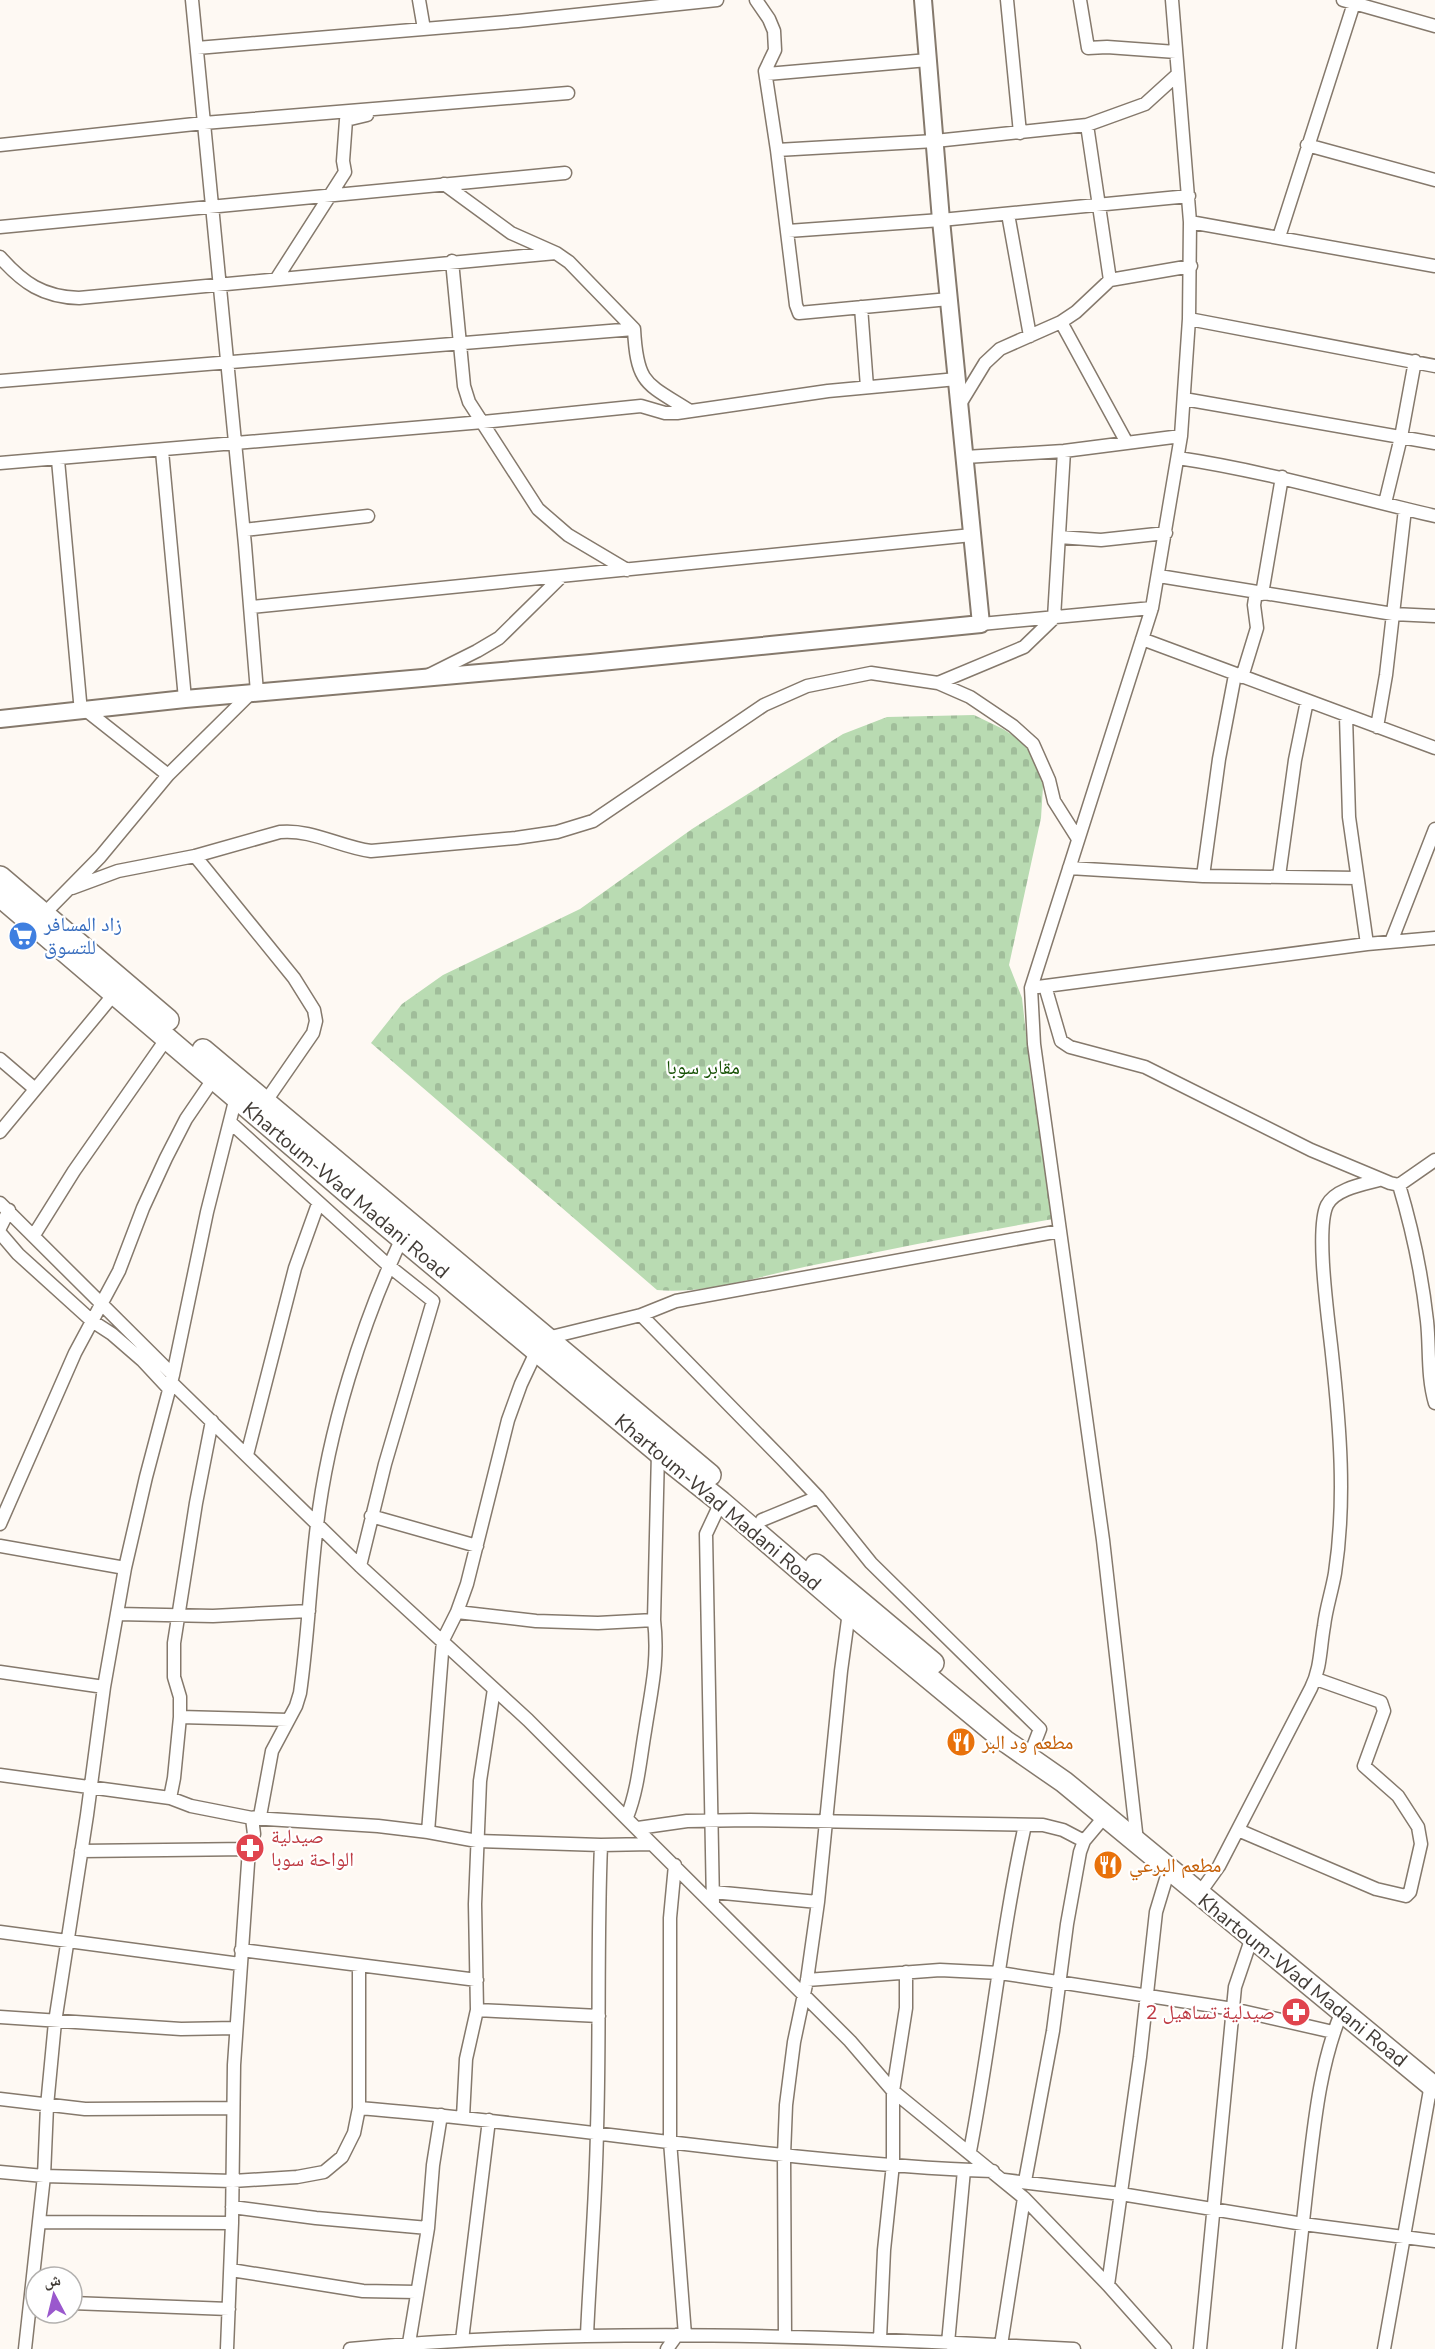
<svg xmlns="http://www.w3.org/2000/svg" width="1435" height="2349" viewBox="0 0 1435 2349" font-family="'Nunito Sans','Noto Naskh Arabic',sans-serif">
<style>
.cemetery{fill:url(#cemetery-stones)}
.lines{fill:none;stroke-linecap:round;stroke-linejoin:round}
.street-casing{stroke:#85796c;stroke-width:15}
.secondary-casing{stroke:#85796c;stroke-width:20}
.highway-casing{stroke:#85796c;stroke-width:24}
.street{stroke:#fff;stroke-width:12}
.secondary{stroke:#fff;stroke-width:16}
.highway{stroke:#fff;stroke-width:21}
.labels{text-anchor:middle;stroke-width:4.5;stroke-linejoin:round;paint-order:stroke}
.shop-label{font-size:20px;fill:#366cbe;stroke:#fff;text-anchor:start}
.park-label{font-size:20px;fill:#165104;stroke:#fff}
.street-label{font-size:20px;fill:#413b36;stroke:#fff}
.food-label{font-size:20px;fill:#c56008;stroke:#fff;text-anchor:start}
.health-label{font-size:20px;fill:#be3a42;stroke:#fff;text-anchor:start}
</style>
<defs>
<pattern id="cemetery-stones" width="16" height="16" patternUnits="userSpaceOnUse" patternTransform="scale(1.5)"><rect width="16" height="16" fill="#b9dbb2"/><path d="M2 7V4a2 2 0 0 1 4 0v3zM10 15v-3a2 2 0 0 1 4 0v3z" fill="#a0bd9a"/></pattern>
</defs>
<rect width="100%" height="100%" fill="#fef9f3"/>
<path class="cemetery" d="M974,715L1003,729L1023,742L1040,768L1043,786L1041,818L1009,965L1022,998L1031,1078L1053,1219C973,1233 894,1248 814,1265C768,1274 703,1295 657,1290L371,1043L402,1004L443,975L580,909L692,829L843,734L887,717Z"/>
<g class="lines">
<g class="street-casing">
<path id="street" d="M192,0L245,545L257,692
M419,0L424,29
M756,0L769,19L774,31L775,50L765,71L777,150L796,305L799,313L949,299
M1007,0L1020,133
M1080,0L1088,48L1107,47L1176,52
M1343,0L1435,26
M197,48L518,21L717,0
M767,74L928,60
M1087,125L1110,280
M0,145L204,123L568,93
M1307,145L1435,180
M777,150L935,141L1087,125L1145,104L1178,74
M444,184L511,233L556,253L569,262L634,329C637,385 646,383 690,411
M1008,214L1030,336
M1190,222L1435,266
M0,227L565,173
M788,231L941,220L1189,196
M1279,237L1355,0
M0,257C23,283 43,297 79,298L556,253
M452,261L464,386L469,402L538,509L568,535L627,570
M277,278L345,172L343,161L346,120L367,115
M861,307L867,387
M1189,319L1435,366
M1061,322L1127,443
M0,381L634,329
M1184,399L1435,443
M960,404L985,363L1000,349L1061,322L1076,312L1110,280L1191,266
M162,451L185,699
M965,457L1064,451L1181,436
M1178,458C1266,471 1349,496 1435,516
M58,460L81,712
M0,463L483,422L641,406L665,413H677L828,391L957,379
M1385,503L1401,437L1415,361
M244,530L368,516
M1059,537L1101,540L1166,533
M1159,576L1393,614L1435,616
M1262,594L1282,477
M251,607L972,535
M981,624L1152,608
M1142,639L1435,748
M429,675L477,651L499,638L561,577
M1242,677L1257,628L1254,605L1256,592
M938,683L1024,647L1054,618L1064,451
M87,711L168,775
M1346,716L1349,817L1367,944
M1377,727L1386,675L1405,509
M195,856L294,978L314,1010L316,1021L313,1033L266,1101
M1069,868L1203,876L1357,878
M1203,876L1219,759L1235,675
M1279,876L1295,760L1307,701
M72,888L118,871L195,856L280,832C312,829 340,847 371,851L516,838L557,832L593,821L764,705L807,686L871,673L938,683L970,697L1013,726L1033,744L1049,780L1054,801L1078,839
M41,917L100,857L168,775L251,693
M1391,942L1435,829
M1045,986L1061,1041L1070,1047L1145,1067L1311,1150L1390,1183L1399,1185L1435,1160
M1038,987L1367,944L1435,938
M0,1059L35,1089
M231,1123L389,1266L433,1301L385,1464L360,1566
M0,1132L114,994
M1399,1185C1412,1228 1422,1276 1427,1321C1430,1348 1427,1376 1435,1403
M0,1203L173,1375
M0,1228L9,1210
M0,1233L18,1254L92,1321L112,1334L142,1360L169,1389
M34,1235L74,1171L167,1038
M641,1315L783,1460L818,1497L871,1563L1040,1729L1033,1747L1025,1756
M547,1338L641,1315L676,1301L1060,1231
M171,1382L360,1566L528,1720L652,1844
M247,1455L295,1268L318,1204
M371,1516L477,1546
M762,1520L818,1497
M0,1524L75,1353L119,1271L143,1208L166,1158L186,1119L214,1078
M0,1546L125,1568
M457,1612L536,1621L598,1623L654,1620
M117,1614L213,1616L309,1611
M0,1672L104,1687
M180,1717L288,1720
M0,1775L170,1798L191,1806L252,1818L378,1826L428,1832L477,1841L601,1845L652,1844L850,2041L893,2091L1024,2198L1108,2285L1165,2349
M170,1798L174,1778L180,1717V1697L174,1677V1643L196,1503L212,1421
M627,1817C638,1789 640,1760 645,1731C651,1691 659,1661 654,1620L658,1452
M638,1828L687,1821L750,1820L1043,1825L1063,1830L1084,1841
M1238,1830L1376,1889L1406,1896L1410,1892L1421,1844L1418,1827L1398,1796L1364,1766L1384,1711L1381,1702L1316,1679
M428,1832L443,1640L457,1612L467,1584L508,1420L521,1384L537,1350
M1137,1841L1103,1540L1034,1044L1031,988L1152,608L1181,436L1189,319L1190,222L1172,0
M81,1851L249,1849
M675,1865L670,1918V2141L685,2335
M713,1892L818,1902
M1199,1894L1219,1866L1311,1688C1321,1668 1320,1648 1324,1626C1326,1608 1332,1591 1335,1573C1346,1500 1340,1427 1332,1354C1329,1324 1315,1230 1327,1205C1335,1189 1364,1184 1379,1180
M713,1904L706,1534L721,1502
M0,1932L240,1964
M241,1950L477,1980
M807,1980L940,1970L1000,1973L1233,2009L1333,2032
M477,2010L599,2016
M0,2017L181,2029L236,2028
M0,2099L85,2109L233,2108
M359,2108C571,2125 781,2163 993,2171
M463,2117L466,2059L477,2010L475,1904L480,1781L494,1689
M970,2151C991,2043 1001,1933 1025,1825
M0,2172L44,2176L233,2181L297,2177L324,2172L342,2157L354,2133L359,2108V1965
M1004,2180L1121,2194L1303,2224L1435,2241
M1025,2181L1053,2031L1067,1924L1080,1852L1084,1841L1105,1816
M232,2207L316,2218L428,2228
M40,2222L232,2223
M231,2270L363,2291L416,2292
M1108,2285L1140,2057L1156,1912L1169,1869
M72,2303L229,2309
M587,2335C590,2267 596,2198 597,2129C600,2035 597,1940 601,1845
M785,2336L784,2155L786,2105L794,2042L807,1980L818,1902L841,1671L849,1612
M880,2339L884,2250L893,2164V2091L906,2008V1972
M462,2340L489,2120
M409,2343L428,2228L433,2165L441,2115
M948,2343L964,2170
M1001,2345L1024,2198
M25,2349L44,2176L47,2106L55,2022L87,1815L104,1687L125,1568L146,1477L173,1375L207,1212L236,1097
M227,2349L232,2223L234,2065L249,1849L254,1834L252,1818L260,1816L272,1751L296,1706L300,1693C308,1637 310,1581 317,1525C328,1431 362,1323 402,1238
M350,2349C591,2326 833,2336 1074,2349
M667,2349L677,2335
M1200,2349L1235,1987L1252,1937
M1289,2349C1295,2294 1301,2240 1307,2185C1314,2127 1319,2066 1342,2011
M1384,2349L1431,2084"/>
</g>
<g class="secondary-casing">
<path id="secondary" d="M0,719L185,699L591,663L981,624L941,220L923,0"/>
</g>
<g class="highway-casing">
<path id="highway" d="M0,877L168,1020
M0,896L362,1205L658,1452L721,1502L849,1612L1005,1741L1064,1782L1435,2088
M203,1050L710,1475
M816,1565L933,1663"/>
</g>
<use href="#street" class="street"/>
<use href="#secondary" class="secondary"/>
<use href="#highway" class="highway"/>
</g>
<defs>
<g id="supermarket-disc" transform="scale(1.5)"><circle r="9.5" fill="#3f7fe0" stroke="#fff"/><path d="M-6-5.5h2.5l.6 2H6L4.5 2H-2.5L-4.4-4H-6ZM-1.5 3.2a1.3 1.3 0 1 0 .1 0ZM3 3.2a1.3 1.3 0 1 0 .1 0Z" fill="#fff"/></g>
<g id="restaurant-disc" transform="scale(1.5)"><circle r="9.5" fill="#e8710a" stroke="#fff"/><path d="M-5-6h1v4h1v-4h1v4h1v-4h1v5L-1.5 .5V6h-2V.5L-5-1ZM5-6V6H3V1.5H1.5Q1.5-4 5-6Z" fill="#fff"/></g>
<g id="pharmacy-disc" transform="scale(1.5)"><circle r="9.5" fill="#e0444e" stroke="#fff"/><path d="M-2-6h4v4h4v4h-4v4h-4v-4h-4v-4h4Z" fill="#fff"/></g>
</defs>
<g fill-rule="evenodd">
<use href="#supermarket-disc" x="23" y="936"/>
<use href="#restaurant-disc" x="961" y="1742"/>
<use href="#pharmacy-disc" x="250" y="1848"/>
<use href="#restaurant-disc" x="1108" y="1865"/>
<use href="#pharmacy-disc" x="1296" y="2012"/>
</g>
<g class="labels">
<g class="shop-label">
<text x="44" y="931">زاد المسافر<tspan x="44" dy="23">للتسوق</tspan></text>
</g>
<g class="park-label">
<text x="703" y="1074">مقابر سوبا</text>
</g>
<g class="street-label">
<text transform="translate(346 1190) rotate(40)" y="7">Khartoum-Wad Madani Road</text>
<text transform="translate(718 1502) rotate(40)" y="7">Khartoum-Wad Madani Road</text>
<text transform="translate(1303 1980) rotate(39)" y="7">Khartoum-Wad Madani Road</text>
</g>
<g class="food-label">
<text x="982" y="1749">مطعم ود البر</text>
<text x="1129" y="1872">مطعم البرعي</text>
</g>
<g class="health-label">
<text x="271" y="1843">صيدلية<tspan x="271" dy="23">الواحة سوبا</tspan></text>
<text x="1275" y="2019" text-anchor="end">صيدلية تساهيل 2</text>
</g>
</g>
<g transform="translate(54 2295) rotate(353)"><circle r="28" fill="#ffffff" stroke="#b3b1af" stroke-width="1.5"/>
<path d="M0-4.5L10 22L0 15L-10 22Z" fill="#9a58cd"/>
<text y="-9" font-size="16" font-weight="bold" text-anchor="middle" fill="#413b36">ش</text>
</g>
</svg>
